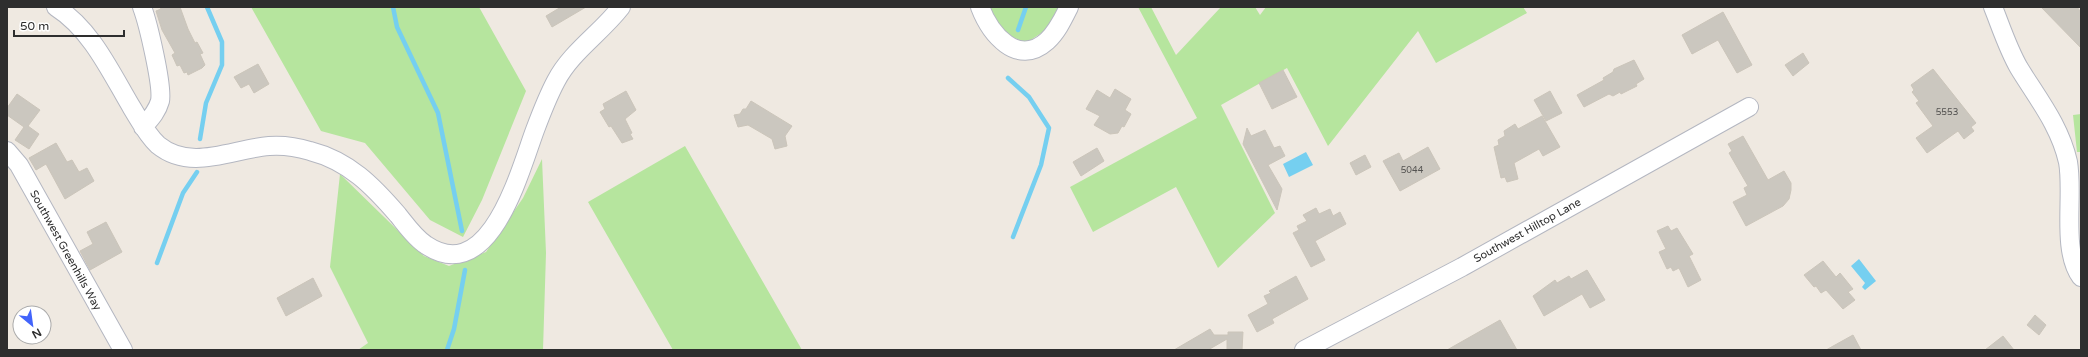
<svg xmlns="http://www.w3.org/2000/svg" width="2088" height="357" viewBox="0 0 2088 357" font-family="'Varela Round',sans-serif">
<style>
.green{fill:#b6e59e}
.water{fill:#75cff0}
.lines{fill:none;stroke-linecap:round;stroke-linejoin:round}
.stream{stroke:#75cff0;stroke-width:4.5}
.building{fill:#cbc7bf;stroke:#cbc5ba}
.minor-casing{stroke:#b4b7c1;stroke-width:20}
.minor{stroke:#fff;stroke-width:18}
.labels{text-anchor:middle;stroke-width:3;stroke-linejoin:round;paint-order:stroke}
.number-label{font-size:9px;fill:#555452}
.street-label{font-size:11px;fill:#2e2e2e;stroke:#fff}
</style>
<rect width="100%" height="100%" fill="#efe9e1"/>
<path class="green" d="M251,7H479L526,91L482,200L463,237L430,220L365,143L321,131Z
M986,7H1060L1049,28L1026,43L996,30Z
M1138,7H1151L1176,55L1221,7H1255L1260,15L1266,7H1523L1527,13L1436,63L1418,31L1328,146L1287,68L1221,105L1275,213L1218,268L1176,187L1093,232L1070,187L1197,118Z
M2081,114V152H2077L2073,115Z
M685,146L802,350H673L588,202Z
M542,159L546,253L543,350H358L368,343L330,267L340,174L424,256L449,266L486,252L523,198Z"/>
<path class="water" d="M1306,152L1313,165L1289,177L1283,164Z
M1859,259L1876,281L1865,290L1862,287L1865,283L1851,266Z"/>
<g class="lines">
<path class="stream" d="M393,7L397,27L438,113L462,231
M1018,30L1026,7
M1008,78L1029,97L1049,128L1041,165L1013,237
M200,139L206,103L222,65V42L207,7
M157,263L183,193L197,172
M447,350L454,329L465,270"/>
</g>
<path class="building" d="M160,7H180L188,29L195,43L197,42L203,53L200,54L205,65L202,68L188,75L187,72L184,73L180,65L177,66L172,55L175,53L162,30L156,11L161,9Z
M561,7H586L552,27L546,16Z
M2041,7H2077L2081,12V48Z
M1723,12L1752,65L1737,73L1718,40L1692,54L1682,35Z
M1803,53L1809,63L1793,76L1785,65Z
M1634,60L1644,79L1636,84L1637,86L1621,94L1620,92L1613,96L1609,94L1584,107L1577,95L1604,80L1603,78L1613,72L1614,69Z
M258,64L269,84L254,93L249,84L241,88L234,77Z
M1933,69L1976,123L1971,127L1974,131L1964,139L1958,131L1927,153L1916,138L1933,126L1916,103L1919,101L1912,92L1914,90L1911,85Z
M1283,70L1297,97L1272,109L1259,83Z
M1115,89L1131,99L1125,110L1131,114L1124,127L1122,126L1118,133L1110,134L1094,125L1100,116L1086,109L1097,90L1110,98Z
M626,91L636,110L625,119L632,133L630,134L633,139L622,143L611,126L609,127L600,112L605,109L603,104Z
M1550,91L1562,113L1546,121L1534,100Z
M17,94L40,110L28,126L39,134L29,149L15,140L24,127L7,115V108Z
M751,101L792,126L785,136L787,146L775,149L772,139L748,125L738,127L734,115L740,114L743,109H746Z
M1542,116L1560,147L1543,156L1539,149L1514,163L1518,179L1507,182L1505,177L1501,178L1494,147L1499,145L1498,140L1505,136L1504,131L1515,124L1518,129Z
M1247,128L1251,136L1265,130L1274,148L1280,146L1285,156L1268,165L1282,189L1277,210L1243,144Z
M1743,136L1768,180L1784,171L1791,183V190L1789,199L1783,206L1746,226L1733,202L1747,195L1744,188L1748,186L1729,153L1732,151L1728,144Z
M56,143L67,162L72,160L79,172L87,168L94,181L65,199L46,164L36,170L29,158Z
M1428,147L1440,169L1400,191L1383,161L1399,153L1403,161Z
M1097,148L1104,161L1081,176L1073,162Z
M1365,155L1371,167L1356,175L1350,163Z
M1316,208L1319,214L1330,209L1333,216L1340,212L1346,224L1315,241L1325,260L1311,267L1293,233L1299,230L1297,226L1307,221L1303,215Z
M106,222L122,252L90,270L80,251L93,244L87,232Z
M1668,226L1671,231L1677,228L1693,254L1689,256L1701,280L1688,287L1679,268L1673,271L1671,267L1667,269L1659,252L1666,249L1657,231Z
M1823,261L1836,277L1840,273L1853,289L1848,292L1855,300L1843,309L1826,290L1821,293L1816,286L1814,287L1804,275Z
M1587,270L1605,300L1590,308L1582,294L1544,316L1533,296L1555,280L1557,283L1569,276L1571,279Z
M1296,276L1308,299L1272,319L1274,323L1257,332L1248,315L1268,304L1264,296L1271,293L1269,291Z
M313,278L322,296L286,316L277,298Z
M2035,315L2046,325L2039,335L2027,325Z
M1500,320L1517,350H1447Z
M1210,329L1214,335H1228V332H1243L1242,350L1227,349V339L1208,350H1174Z
M1853,335L1861,350H1826Z
M2003,336L2014,350H1985Z"/>
<g class="lines">
<g class="minor-casing">
<path id="minor" d="M56,7C92,30 111,73 132,108C140,121 147,135 158,145C191,172 232,149 269,146C283,145 297,147 310,151C349,161 373,186 398,215C406,225 415,238 426,245C490,288 520,170 535,130C541,114 548,96 556,81C571,52 601,33 621,7
M142,7C148,23 163,86 160,101C157,112 150,119 143,127
M980,7C990,33 1017,68 1047,41C1057,32 1063,19 1069,7
M1993,7C2001,27 2008,49 2019,68C2038,99 2060,126 2068,162C2074,195 2061,250 2081,277
M7,151L19,165L123,350
M1304,350L1462,267L1749,107"/>
</g>
<use href="#minor" class="minor"/>
</g>
<g class="labels">
<g class="number-label">
<text x="1947" y="115">5553</text>
<text x="1412" y="173">5044</text>
</g>
<g class="street-label">
<text transform="translate(1527 230) rotate(-29)" y="4">Southwest Hilltop Lane</text>
<text transform="translate(66 250) rotate(61)" y="4">Southwest Greenhills Way</text>
</g>
</g>
<rect width="2088" height="357" fill="none" stroke="#2e2e2e" stroke-width="16"/>
<g transform="translate(32 325) rotate(151)"><circle r="19" fill="#ffffff" stroke="#ababab"/>
<path d="M0-3L7 15L0 10L-7 15Z" fill="#4264fb"/>
<text y="-6" font-size="11" font-weight="bold" text-anchor="middle" fill="#2e2e2e">N</text>
</g>
<path d="M14 30v6h110v-6" fill="none" stroke="#2e2e2e" stroke-width="2"/>
<text x="20" y="30" font-size="12" fill="#2e2e2e" stroke="#ffffff" stroke-width="3" paint-order="stroke">50 m</text>
</svg>
